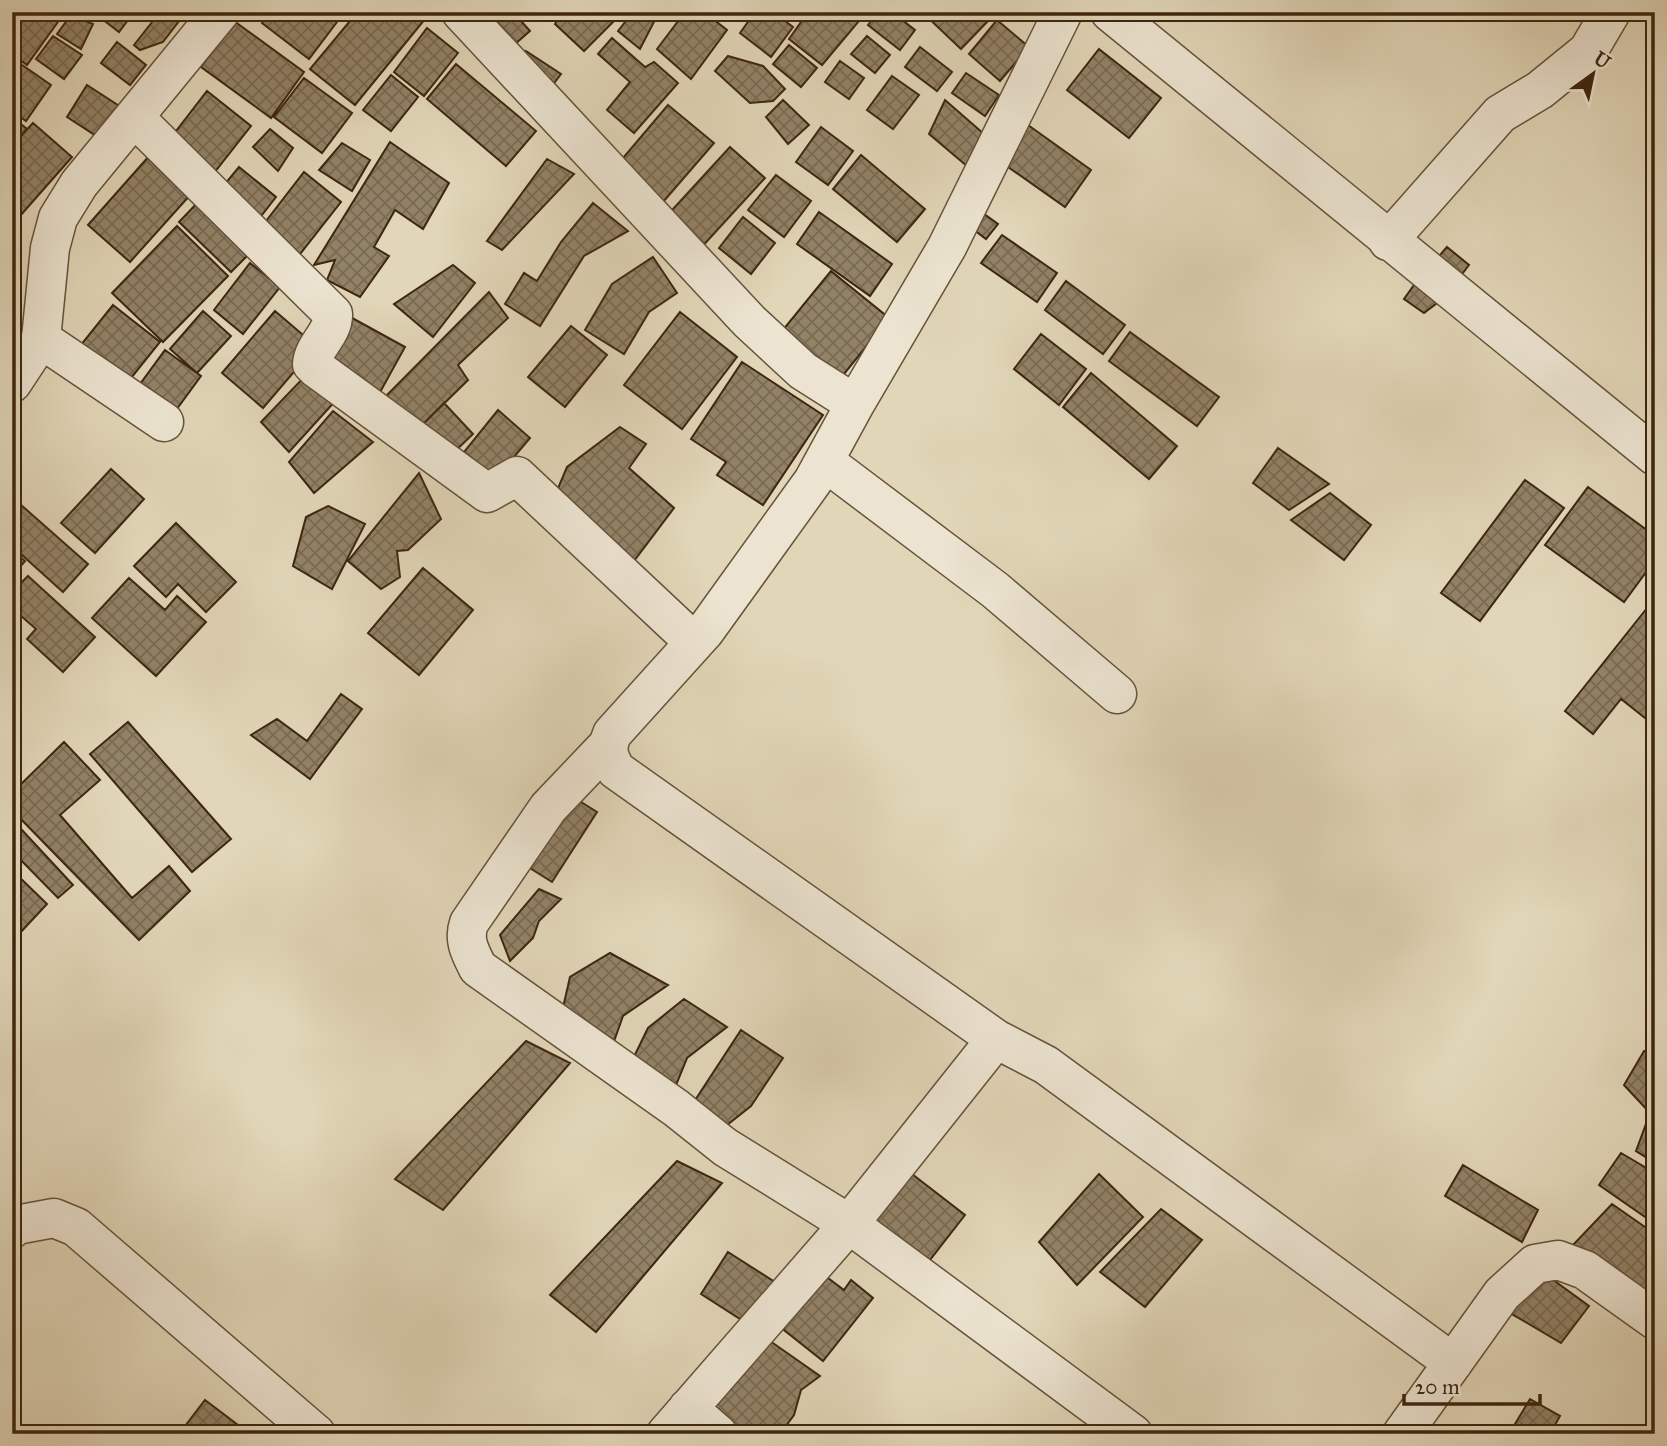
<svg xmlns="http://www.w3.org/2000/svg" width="1667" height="1446" viewBox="0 0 1667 1446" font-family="'IM FELL Great Primer',serif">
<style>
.building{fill:url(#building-cross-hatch);stroke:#3d2610;stroke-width:2}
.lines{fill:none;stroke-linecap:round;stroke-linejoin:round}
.minor-casing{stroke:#66523a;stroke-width:41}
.minor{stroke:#ece4d1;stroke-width:38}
</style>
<defs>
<pattern id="building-cross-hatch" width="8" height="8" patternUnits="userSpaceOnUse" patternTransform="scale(1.75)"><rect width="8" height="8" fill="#928267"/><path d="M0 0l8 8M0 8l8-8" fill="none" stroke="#786a53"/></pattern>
</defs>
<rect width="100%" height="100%" fill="#e1d6b8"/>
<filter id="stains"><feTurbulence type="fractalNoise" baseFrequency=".00286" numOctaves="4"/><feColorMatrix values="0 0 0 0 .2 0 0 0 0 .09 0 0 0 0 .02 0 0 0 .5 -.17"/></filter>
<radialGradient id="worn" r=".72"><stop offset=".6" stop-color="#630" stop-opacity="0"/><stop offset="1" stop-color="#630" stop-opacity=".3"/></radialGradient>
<path class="building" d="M12,12H65L27,65L12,54Z
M93,12H134L119,32Z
M160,12H186L163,42L140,50L134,45Z
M270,12H332L340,18L309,59L262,23Z
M340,12H417L425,19L355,105L310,69L350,21Z
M492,12H513L530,31L515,44L490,17Z
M562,12H607L615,20L584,51L555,24Z
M633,12H659L640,49L618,31Z
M685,12H704L727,30L691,79L657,49Z
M755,12H773L793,27L771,57L740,33Z
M808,12H838L859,21L822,65L789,39Z
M878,12H892L915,30L900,50L868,25Z
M922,12H981L989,20L961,49Z
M71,15L93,24L81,49L57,34Z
M997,20L1029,47L1000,81L969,54Z
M234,21L304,72L271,118L201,67Z
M427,28L458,53L424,96L394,72Z
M53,36L82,55L64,79L36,59Z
M867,36L890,55L875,73L851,54Z
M612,38L645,67L654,62L678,83L634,133L607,110L630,82L598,54Z
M117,42L146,65L130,85L101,63Z
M789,45L817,68L801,87L773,64Z
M920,47L952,72L937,91L905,67Z
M1099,49L1161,98L1129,138L1067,90Z
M526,51L561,74L552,86L519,64Z
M728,56L763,66L785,89L773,101L750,103L715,71Z
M12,58L51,85L26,121L12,111Z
M840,61L864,78L849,99L825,82Z
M456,64L536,131L506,166L427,99Z
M966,73L999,95L985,116L952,93Z
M391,75L418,97L391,131L363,110Z
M892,76L919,95L893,129L867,110Z
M304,78L352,113L322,153L274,117Z
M87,85L124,109L104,141L67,117Z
M207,91L251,126L210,178L166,144Z
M783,100L809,125L788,144L766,117Z
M945,100L984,134L968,167L929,134Z
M668,105L714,143L663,202L618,164Z
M12,117L27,129L12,146Z
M33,123L72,157L12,225V146Z
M1028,125L1091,170L1065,207L1001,162Z
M821,127L853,151L828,185L796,162Z
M270,129L293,148L278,171L253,147Z
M390,142L449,183L423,229L395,210L374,247L389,256L360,297L327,280L335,260L314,265Z
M342,143L370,160L352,191L319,170Z
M158,146L200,184L130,262L88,225Z
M730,147L765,178L698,251L663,220Z
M861,155L925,209L897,242L833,189Z
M547,159L574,174L502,250L487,241Z
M239,167L276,197L258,220L220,190Z
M304,172L341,202L300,254L263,225Z
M776,175L811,201L784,237L748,210Z
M202,198L255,248L231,272L179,222Z
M593,203L628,231L584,256L540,326L505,304L524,273L537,281L561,242Z
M980,211L998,224L986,239L969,226Z
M819,212L892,264L870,296L797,244Z
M743,217L775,243L751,274L719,248Z
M177,226L228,276L163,342L112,293Z
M1002,235L1057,273L1037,302L981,263Z
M1447,247L1469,265L1456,282L1433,263Z
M653,257L677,293L649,312L624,354L585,330L612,284Z
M250,263L280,287L243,334L214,310Z
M453,265L475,283L433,337L394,304Z
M831,271L889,318L840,379L782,331Z
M1419,278L1445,297L1424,313L1404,299Z
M1066,281L1125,325L1103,354L1045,310Z
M489,292L508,318L458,365L468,380L418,429L386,396Z
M113,305L160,342L127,383L80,346Z
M203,311L231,336L197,373L170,349Z
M275,311L316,346L263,408L222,373Z
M680,312L737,357L682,429L624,385Z
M343,313L405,347L373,405L318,360Z
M571,326L607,355L565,407L528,377Z
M1130,332L1219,397L1197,426L1109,361Z
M1041,334L1086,369L1059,405L1014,369Z
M165,350L201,376L168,421L132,395Z
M742,362L823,415L763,505L717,475L726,462L691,439Z
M1091,373L1177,446L1149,479L1063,407Z
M307,374L337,399L289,452L261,422Z
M444,403L473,434L452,454L423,424Z
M498,410L530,438L496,478L464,452Z
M333,411L373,442L314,493L289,462Z
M620,427L646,444L629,468L674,508L628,569L556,493L567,467Z
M1278,448L1329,484L1289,510L1253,483Z
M111,469L144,499L95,553L61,523Z
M419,473L441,519L408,550L397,551L400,577L381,589L348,561Z
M1525,480L1564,508L1480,621L1441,593Z
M1588,487L1655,536V560L1624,602L1545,545Z
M1330,493L1371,525L1344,560L1291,520Z
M12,497L88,564L63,592L12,546Z
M328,506L365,524L332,589L293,566L306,517Z
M176,523L236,582L206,612L178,584L166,597L134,566Z
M12,550L25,561L12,576Z
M423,568L473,610L419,675L368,633Z
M28,576L95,637L63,672L27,639L36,629L12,608V592Z
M129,578L165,610L177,596L206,622L156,676L92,618Z
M1655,598V726L1621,699L1593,734L1565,711Z
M341,694L362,709L310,779L251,735L277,719L307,741Z
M128,722L231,839L192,872L90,754Z
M64,742L100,780L60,815L132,898L169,866L190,891L139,940L12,810V793Z
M570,795L597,812L552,882L525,865Z
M21,829L73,885L58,898L12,851V838Z
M12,870L47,904L19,934L12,927Z
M539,889L561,899L539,921L533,938L510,961L500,935Z
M610,953L668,985L623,1016L612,1047L562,1012L570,977Z
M684,999L727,1027L687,1058L672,1095L629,1067L648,1028Z
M741,1030L783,1058L751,1106L722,1129L690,1108Z
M526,1041L570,1063L443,1210L395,1179Z
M1644,1051L1655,1057V1103L1650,1113L1624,1085Z
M1650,1113L1655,1115V1163L1636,1151Z
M1621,1153L1655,1173V1214L1648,1219L1599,1185Z
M677,1161L722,1183L596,1332L550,1295Z
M1463,1165L1538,1210L1522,1242L1445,1196Z
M912,1174L965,1215L926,1265L869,1222Z
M1099,1174L1143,1217L1077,1285L1039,1242Z
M1612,1204L1655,1234V1293L1652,1297L1572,1246Z
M1161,1209L1202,1240L1145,1307L1100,1272Z
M728,1252L778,1284L751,1326L701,1294Z
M1541,1271L1589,1306L1561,1343L1505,1310Z
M824,1275L844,1290L851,1280L873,1298L823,1361L784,1330L789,1311Z
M760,1334L820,1376L801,1390L794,1415L780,1434H744L708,1408Z
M1530,1399L1560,1416L1550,1434H1509Z
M205,1400L250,1434H179Z"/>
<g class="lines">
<g class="minor-casing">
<path id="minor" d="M461,12L749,321L803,371L855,404
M1110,12L1655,456
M134,117L333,314C334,333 313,346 312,364L317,369L487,493L517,476L694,642
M1388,241L1500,114L1540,90L1588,51L1611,12
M41,339L164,422
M12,383L41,339L50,248L58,218L79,184L220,12
M824,461L995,590L1117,694
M607,746L548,808L469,923C463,940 470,952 478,968L676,1108L725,1147L849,1224L1133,1434
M996,1039L616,770C608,756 606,749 612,734L705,631L813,481L855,404L947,247L1063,12
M12,1229L16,1225L54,1218L76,1227L316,1434
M688,1408L718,1434
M666,1434L849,1224L996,1039L1046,1065L1453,1363
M1402,1434L1502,1294L1535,1264L1558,1260L1585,1270L1655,1320"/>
</g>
<use href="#minor" class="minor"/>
</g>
<rect width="1667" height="1446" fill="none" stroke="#e1d6b8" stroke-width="42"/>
<rect x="14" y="14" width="1639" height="1418" fill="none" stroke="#3d2610" stroke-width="3.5"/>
<rect x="21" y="21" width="1625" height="1404" fill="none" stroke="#3d2610" stroke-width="2"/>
<g transform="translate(1593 74) rotate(33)" stroke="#ece4d1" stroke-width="5" paint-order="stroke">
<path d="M0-5L12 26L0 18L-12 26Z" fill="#3d2610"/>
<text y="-10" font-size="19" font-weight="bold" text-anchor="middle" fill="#3d2610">U</text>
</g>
<path d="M1404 1394v10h136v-10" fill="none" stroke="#3d2610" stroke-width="3.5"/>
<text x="1415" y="1394" font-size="21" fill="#3d2610" stroke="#ece4d1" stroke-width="5" paint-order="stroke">20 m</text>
<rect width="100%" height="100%" filter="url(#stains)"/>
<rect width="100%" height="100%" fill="url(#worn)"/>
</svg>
